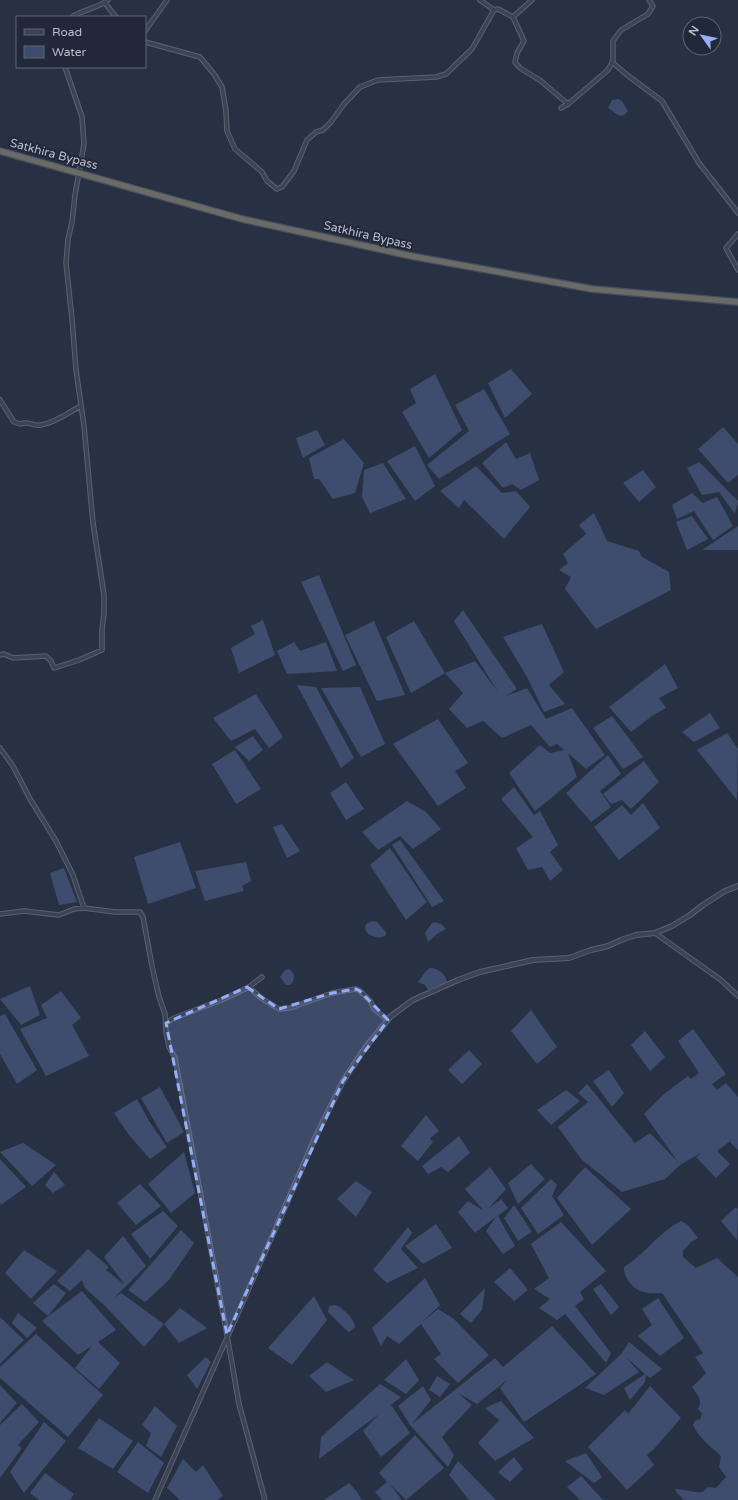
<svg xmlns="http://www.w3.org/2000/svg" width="738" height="1500" viewBox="0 0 738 1500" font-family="'Varela Round',sans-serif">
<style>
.water{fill:#3e4c6d}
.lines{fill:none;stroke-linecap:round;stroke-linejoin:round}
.minor-casing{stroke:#5b6171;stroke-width:5.5}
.tertiary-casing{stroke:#5b6171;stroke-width:6}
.trunk-casing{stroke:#474e5e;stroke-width:8}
.minor{stroke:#3c4354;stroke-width:3.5}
.tertiary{stroke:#3c4354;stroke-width:4}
.trunk{stroke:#6a6a66;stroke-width:5.5}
.marked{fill:#93aff9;fill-opacity:0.2;stroke:#93aff9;stroke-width:3;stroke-dasharray:8 5;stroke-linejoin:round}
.labels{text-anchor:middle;stroke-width:4;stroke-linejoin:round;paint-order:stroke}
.street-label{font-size:12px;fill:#babfcd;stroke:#21283a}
</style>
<rect width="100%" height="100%" fill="#283144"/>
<path class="water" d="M618,99L622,101L628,111C621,121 616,113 608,108L612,100Z
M511,369L532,394L505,418L488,383Z
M435,374L462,430L429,458L402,412L416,403L410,389Z
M484,389L510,434L439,479L427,465L469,431L455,405Z
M723,427L738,444V475L728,483L698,449Z
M317,430L325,445L303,458L296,438Z
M344,439L364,463L355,493L333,499L319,479H314L309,458Z
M506,442L516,459L530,453L539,480L521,490L512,484L503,488L482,463Z
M415,446L435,486L415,501L387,461Z
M699,462L738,501L735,514L719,492L702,495L687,468Z
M383,463L406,499L370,513L362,497L364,470Z
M476,466L502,493L516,491L530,507L504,539L464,500L459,508L440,491Z
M643,470L656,487L639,502L623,483Z
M692,493L703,503L717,497L733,526L713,540L694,511L677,519L672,505Z
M594,513L607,541L639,551L642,557L669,572L671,590L596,629L565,589L571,577L559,570L568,563L563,554L586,534L579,525Z
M692,516L708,539L687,550L676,522Z
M738,526V550H702Z
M319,575L356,665L343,671L301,582Z
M463,610L517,689L506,696L527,688L546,719L572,708L605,755L586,769L568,753L577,777L535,811L509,773L540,745L550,753L564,750L557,744L550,747L531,725L502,738L483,721L467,728L449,709L463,693L445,673L411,693L386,637L414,621L445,673L475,661L498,692L454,621Z
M263,620L275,655L239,673L231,648L255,634L251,626Z
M374,621L405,695L377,701L345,635Z
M542,624L564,672L549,685L565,704L544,712L527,677L503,637Z
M294,642L300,651L326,642L337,671L287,674L277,651Z
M665,664L678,688L659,698L666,708L652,716L631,732L609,707Z
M297,685L316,687L354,758L341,768Z
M360,687L385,744L361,757L321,688Z
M256,694L283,737L269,748L255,729L231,741L213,718Z
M710,713L720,728L694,742L682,732Z
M612,716L643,757L623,769L593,728Z
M438,719L468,763L455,771L466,788L438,806L393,744Z
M727,733L738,749L737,800L697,750Z
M253,736L263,750L249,761L235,747Z
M235,750L261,789L236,804L212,764Z
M608,755L621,774L600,791L611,807L591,822L566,793Z
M644,761L659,782L631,809L622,800L611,804L603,794Z
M346,782L364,809L346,820L330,793Z
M514,787L534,815L540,811L558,845L550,852L563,870L550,881L542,867L528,870L516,848L533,837L501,799Z
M407,801L426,812L441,829L413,849L400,836L378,850L362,832Z
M643,803L660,828L619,860L594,827L622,805L631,815Z
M282,824L300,851L287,858L273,827Z
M400,840L444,901L432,907L392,845Z
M180,842L196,888L148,904L134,857Z
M390,848L427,902L406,920L370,865Z
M246,862L251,881L242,886L244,891L205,901L195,871Z
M64,868L77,902L59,905L50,873Z
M373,921L377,922L386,932V935C380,941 361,935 366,924Z
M432,923C439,922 442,924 446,929L437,934L428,942L425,933Z
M430,968C438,968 446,974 447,982L428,990L425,985L418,982L426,971Z
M289,969C296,973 295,980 290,985H286L280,977L285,970Z
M30,986L40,1015L21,1025L0,999Z
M61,991L81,1018L72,1025L89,1056L46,1076L20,1029L47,1018L41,1005Z
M531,1010L557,1047L537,1064L511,1031Z
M5,1014L37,1070L17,1084L0,1054V1016Z
M693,1029L726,1074L712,1084L725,1100L717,1090L726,1083L738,1097V1150L730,1142L733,1139L717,1151L730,1164L716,1178L696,1157L702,1152L680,1165L665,1179L622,1192L581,1159L558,1127L588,1102L578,1093L587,1084L635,1143L650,1133L678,1162L644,1114L664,1094L688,1076L691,1079L699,1073L678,1041Z
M645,1031L665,1057L650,1071L631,1045Z
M469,1050L482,1064L462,1084L448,1070Z
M609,1070L624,1093L612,1107L593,1081Z
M160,1087L184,1132L167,1143L141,1098Z
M566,1090L580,1101L551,1125L537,1110Z
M137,1099L149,1121L167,1147L150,1159L129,1135L114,1113Z
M426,1115L439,1131L430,1138L433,1142L418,1161L401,1146Z
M459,1136L470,1153L448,1172L441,1167L428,1174L422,1166Z
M23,1143L56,1165L32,1186L0,1152Z
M184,1152L195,1193L171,1213L148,1184Z
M0,1159L26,1187L1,1205L0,1203Z
M531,1164L545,1179L518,1204L508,1183Z
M490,1167L506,1189L488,1209L501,1199L508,1208L498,1216L515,1246L503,1254L486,1231L496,1217L475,1233L458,1212L468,1201L484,1211L465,1189Z
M585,1167L631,1209L592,1245L557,1198Z
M54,1172L65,1185L53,1193L45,1185Z
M551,1179L557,1185L552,1196L564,1215L538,1234L521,1208Z
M356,1181L372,1192L356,1217L337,1199Z
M140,1184L161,1206L136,1225L117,1203Z
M514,1205L532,1232L518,1241L504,1218Z
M736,1207L738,1209L737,1240L721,1221Z
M163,1211L178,1226L150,1259L131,1234Z
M681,1221L688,1225L698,1238L691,1242L683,1251V1257L696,1268L717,1258L738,1277V1500H684L677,1493L675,1489C685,1489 693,1493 703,1492L708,1487L716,1488L726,1477L719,1467L721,1456C711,1447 699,1438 693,1425L695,1421L700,1419L702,1414L698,1409C703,1399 698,1396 692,1387L706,1373L695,1357L703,1353L662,1293C648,1294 636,1293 628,1280C625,1275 624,1273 624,1267C645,1254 659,1232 681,1221Z
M561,1222L606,1271L580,1292L584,1299L575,1306L611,1353L606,1363L565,1314L557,1320L539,1308L550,1299L534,1289L549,1278L531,1244Z
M436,1224L452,1248L423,1264L405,1246Z
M408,1227L412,1233L401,1249L418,1268L387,1283L373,1270Z
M181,1230L194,1243L169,1280L145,1302L128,1290Z
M123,1236L146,1266L114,1298L121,1293L164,1324L180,1308L207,1328L179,1343L164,1324L144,1347L105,1306L85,1288L82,1280L70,1291L57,1281L88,1249L109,1267L106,1270L125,1285L104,1257Z
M24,1250L57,1271L31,1299L5,1273Z
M510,1268L528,1290L514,1301L494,1282Z
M425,1278L440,1305L422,1322L438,1309L454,1319L489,1355L458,1383L434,1359L441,1354L421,1324L399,1344L387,1336L381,1346L372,1328Z
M54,1284L66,1293L48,1316L33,1303Z
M601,1284L619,1307L611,1315L593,1289Z
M485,1288L482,1310L471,1323L460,1314Z
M82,1291L116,1330L98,1342L120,1363L99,1389L75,1368L92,1346L78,1355L42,1321Z
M314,1296L327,1320L292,1365L268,1348Z
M658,1298L684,1338L660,1356L638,1336L652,1325L642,1309Z
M336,1305C343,1309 355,1319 355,1327L349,1332L346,1330L328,1312L329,1306Z
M18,1313L37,1328L27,1338L12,1323Z
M0,1317L24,1340L0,1364Z
M552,1326L596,1374L524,1422L500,1388L507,1380L477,1404L458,1393L472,1405L442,1437L454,1455L448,1467L410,1425L398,1406L423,1386L431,1400L412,1424L495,1358L503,1367Z
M36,1334L103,1395L68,1437L0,1378V1367Z
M629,1342L662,1369L650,1378L646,1375L645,1382L630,1400L624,1388L645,1374L626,1357L639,1372L604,1395L585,1388L622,1353Z
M206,1357L211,1362L197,1389L187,1375Z
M406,1359L419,1380L406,1394L384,1380Z
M327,1362L354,1380L326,1392L309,1376Z
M437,1376L450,1384L440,1397L429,1390Z
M380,1384L401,1397L391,1405L410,1433L381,1457L363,1431L379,1414L319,1459L321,1437Z
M0,1385L17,1403L0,1423Z
M650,1386L681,1418L654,1449L647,1455L654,1465L627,1490L588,1447L625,1410L628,1414Z
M501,1401L534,1438L495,1461L478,1443L499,1420L485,1408Z
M22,1404L39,1422L18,1445L22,1448L0,1478V1425Z
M155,1406L177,1426L161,1457L146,1446L151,1433L142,1425Z
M99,1418L133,1441L113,1469L78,1448Z
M44,1422L66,1441L24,1493L10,1472Z
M415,1435L444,1468L406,1500L390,1484L402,1500H382L375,1492L387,1482L379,1473Z
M138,1442L164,1463L148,1493L117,1472Z
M586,1453L602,1477L594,1483L565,1461Z
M514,1457L523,1469L510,1482L498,1472Z
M183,1459L196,1472L203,1465L223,1496L217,1500H180L167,1488Z
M458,1461L496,1500H469L449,1475Z
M45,1473L74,1494L70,1500H39L30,1493Z
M581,1476L603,1500H580L567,1487Z
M349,1483L357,1492L362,1500H324Z"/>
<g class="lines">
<g class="minor-casing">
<path id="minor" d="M105,3L116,17
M494,10L498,9L513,17L532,0
M72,17C80,11 103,6 108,0
M513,17L524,41L517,53L515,62L520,68L541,81L568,104L608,70L613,61V41L621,30L648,14L653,6L649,0
M145,31L167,0
M145,42L200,57L214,74L222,87L226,111L227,131L235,149L262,172L267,181L277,189L282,187L294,171L307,140L316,132L323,130L331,122L344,104L360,87L378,80L436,77L446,74L472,49L494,10L480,0
M612,62L627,75L662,101L699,163L738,213
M561,108L568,104
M738,234L726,248L738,270
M0,400L14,422L20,424C30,420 32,427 41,425C55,423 69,412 81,406
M0,655L4,654L13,658L46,656L51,661L54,668L79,660L102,650V629L104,614V595L93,523L84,426L76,370L72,319L66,263L68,239L72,222L75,195L84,144L83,130L82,117L65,67
M0,748L13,766L30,799L56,841L73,875L84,908
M0,914L24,911L59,915L74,909L84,908L115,912H140L143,917L152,966L159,997L165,1014L166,1032L169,1047L175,1058L227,1335L239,1404L265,1500
M655,933L721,980L738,996
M249,987L262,977
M166,1023L174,1018L224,999L249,987L261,998L279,1009L290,1008L332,993L356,989L360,991L371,1002L374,1009L388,1020
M155,1500L278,1223"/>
</g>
<g class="tertiary-casing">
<path id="tertiary" d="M278,1223L316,1136L343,1081L365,1048L390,1017L406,1005L413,1000L458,980L480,972L533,960L569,958L591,950L608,946L621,940L636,935L655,933L672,926L690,915L703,905L725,891L738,886"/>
</g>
<g class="trunk-casing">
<path id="trunk" d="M0,151L242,219L411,256L592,289L738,302"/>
</g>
<use href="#minor" class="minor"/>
<use href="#tertiary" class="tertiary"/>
<use href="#trunk" class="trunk"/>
</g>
<path class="marked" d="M247,987L279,1009L332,993L356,989L360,991L388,1020L343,1081L227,1335L166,1023Z"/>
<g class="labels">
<g class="street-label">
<text transform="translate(54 154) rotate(15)" y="4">Satkhira Bypass</text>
<text transform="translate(368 235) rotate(13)" y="4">Satkhira Bypass</text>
</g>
</g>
<rect x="16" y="16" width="130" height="52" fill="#21283a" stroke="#5e6475"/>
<rect x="24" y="29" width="20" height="6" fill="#3c4354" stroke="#5e6475"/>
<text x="52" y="36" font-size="12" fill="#babfcd">Road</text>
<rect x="24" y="46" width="20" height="12" fill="#3e4c6d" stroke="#5e6475"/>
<text x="52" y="56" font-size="12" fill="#babfcd">Water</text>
<g transform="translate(702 36) rotate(303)"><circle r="19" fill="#21283a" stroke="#5e6475"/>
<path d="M0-3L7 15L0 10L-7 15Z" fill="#93aff9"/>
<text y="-6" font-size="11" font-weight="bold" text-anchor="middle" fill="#babfcd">N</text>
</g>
</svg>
